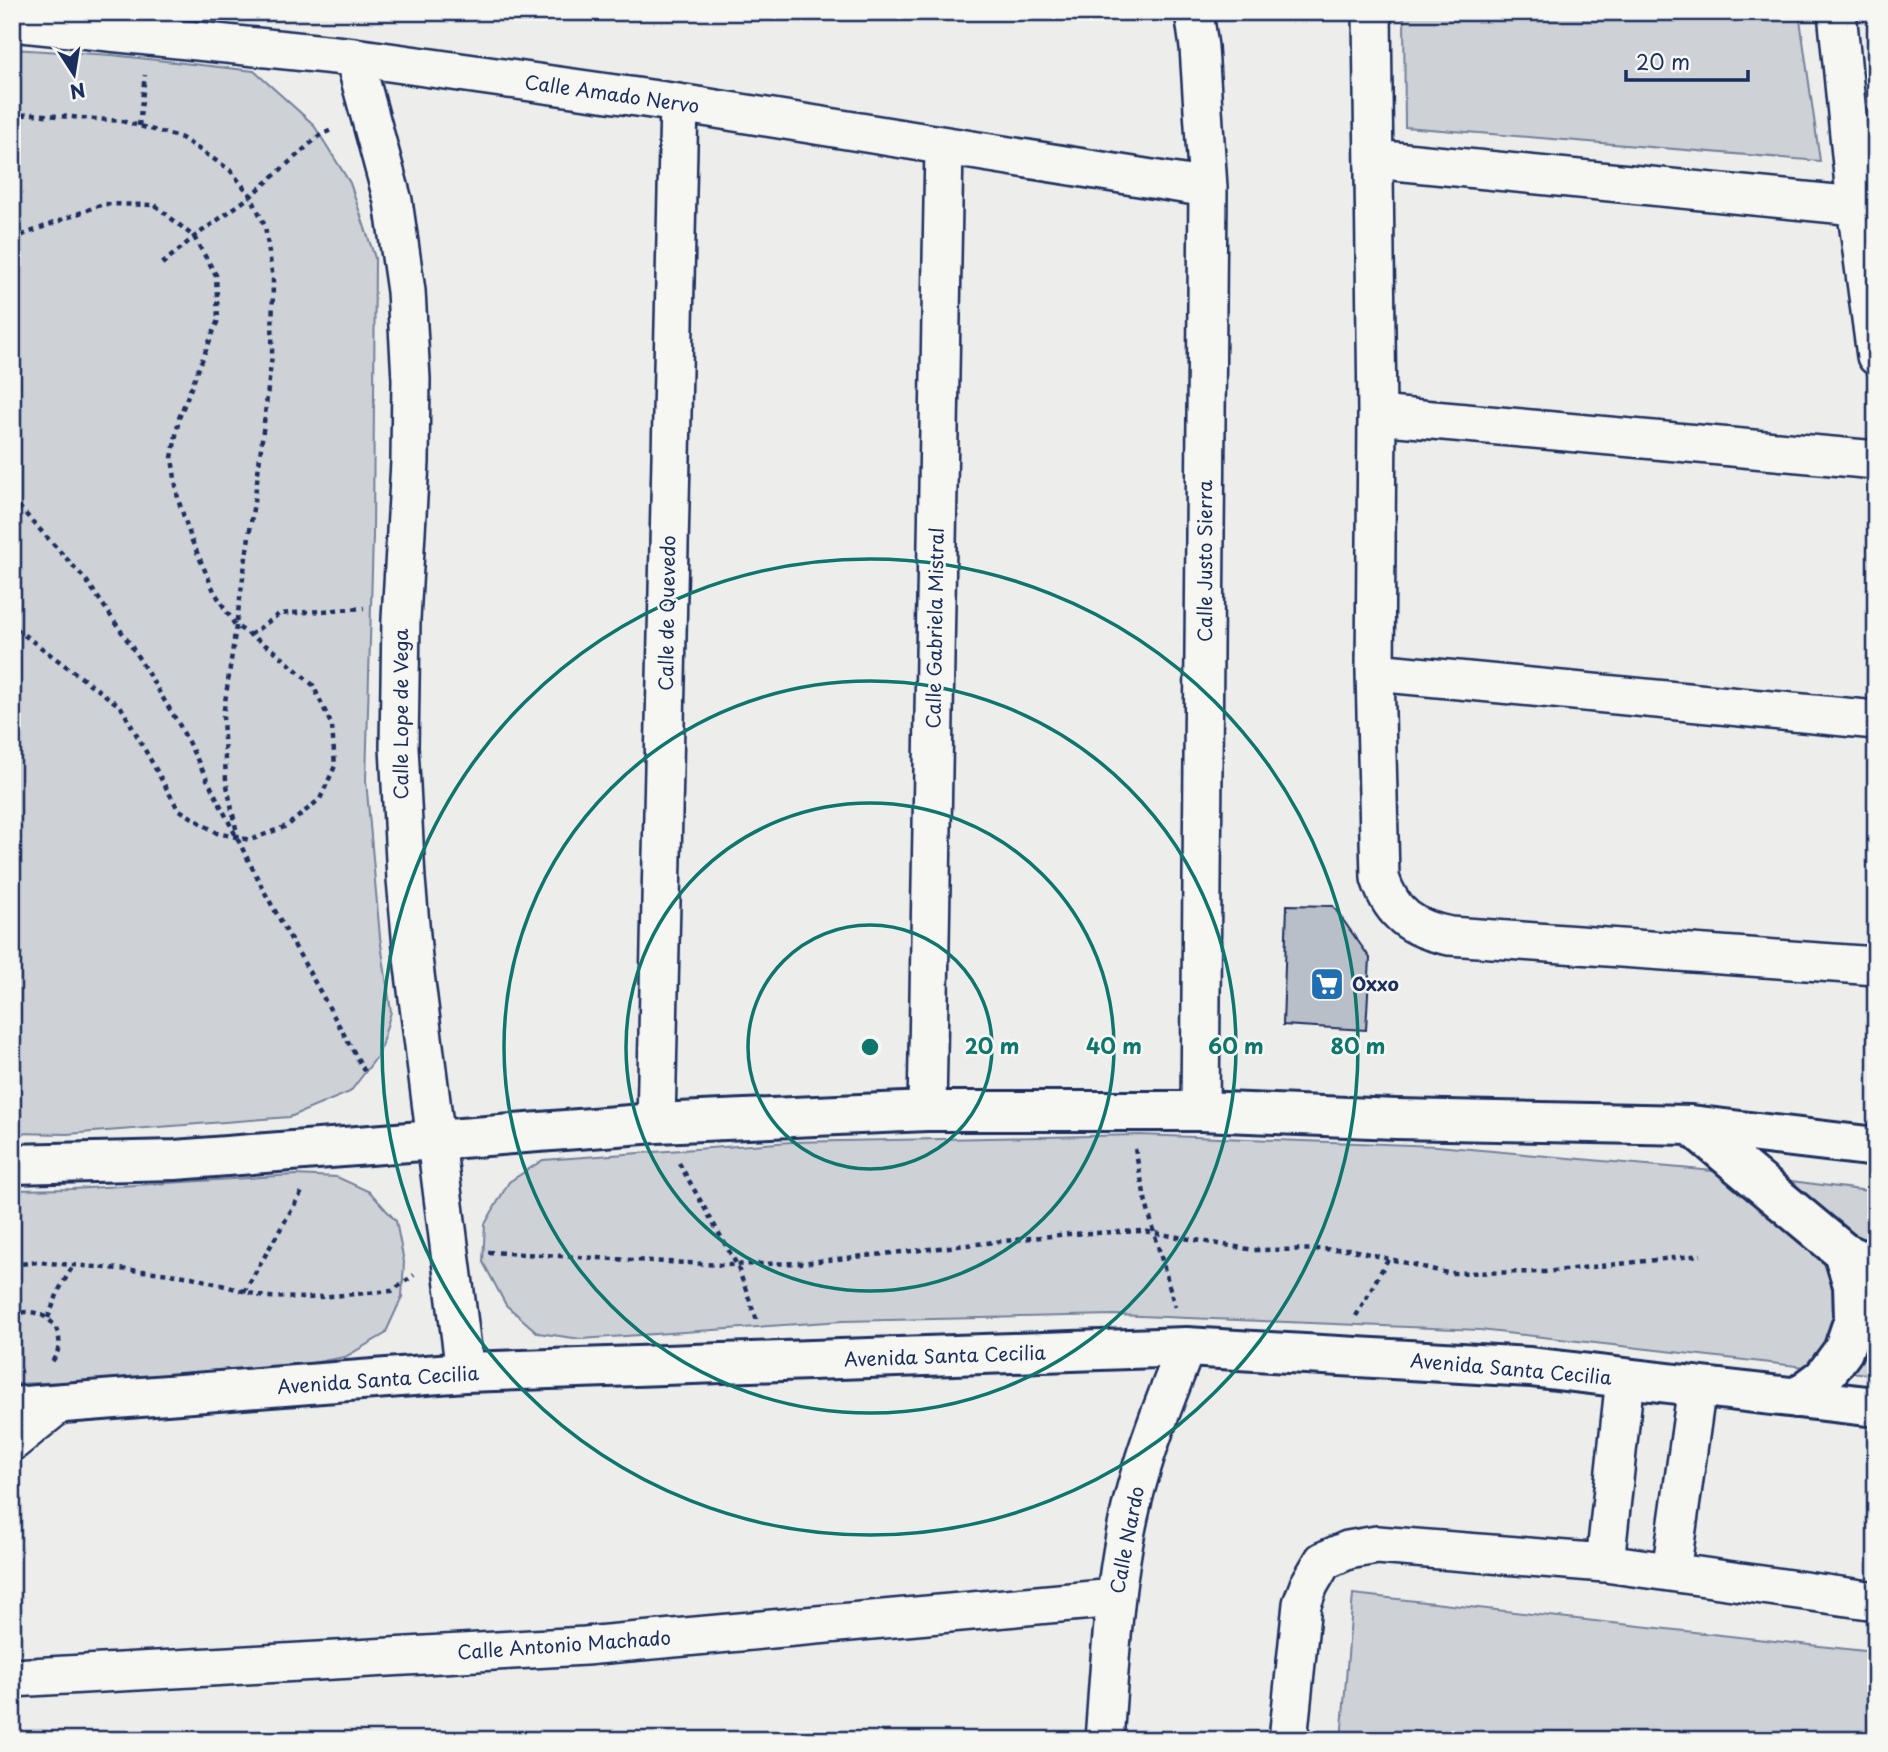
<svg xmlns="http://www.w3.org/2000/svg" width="1888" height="1752" viewBox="0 0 1888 1752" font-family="'Playpen Sans',sans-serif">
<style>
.green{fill:#ced2d7;stroke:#74809a;stroke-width:2}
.building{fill:#b9bfc8;stroke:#1b2f5e;stroke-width:2}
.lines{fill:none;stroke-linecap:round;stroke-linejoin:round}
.minor-casing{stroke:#1b2f5e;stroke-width:42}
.tertiary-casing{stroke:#1b2f5e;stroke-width:44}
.path{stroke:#1b2f5e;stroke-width:4.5;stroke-dasharray:5 5;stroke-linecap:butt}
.minor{stroke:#f6f6f2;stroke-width:37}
.tertiary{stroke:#f6f6f2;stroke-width:38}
.ring{fill:none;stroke:#0f766e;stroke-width:3.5}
.labels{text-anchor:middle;stroke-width:5;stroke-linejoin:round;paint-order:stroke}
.street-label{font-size:19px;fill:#1b2f5e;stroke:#f6f6f2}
.poi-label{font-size:19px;font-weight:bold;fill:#1b2f5e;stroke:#f6f6f2;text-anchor:start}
.centre{fill:#0f766e;stroke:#f6f6f2;stroke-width:3.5}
.ring-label{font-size:21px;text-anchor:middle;font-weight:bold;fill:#0f766e;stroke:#f6f6f2;stroke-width:5;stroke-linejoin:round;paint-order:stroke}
</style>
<rect width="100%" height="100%" fill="#edeeec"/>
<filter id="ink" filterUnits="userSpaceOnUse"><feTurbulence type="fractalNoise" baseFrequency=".0143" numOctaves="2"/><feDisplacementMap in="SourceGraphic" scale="14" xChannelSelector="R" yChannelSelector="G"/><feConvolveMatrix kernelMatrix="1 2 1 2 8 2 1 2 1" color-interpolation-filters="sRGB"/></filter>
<g filter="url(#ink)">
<path class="green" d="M1404,12H1799L1820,161L1405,127Z
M12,49L112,55L254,71L313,124L350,183L375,258L373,536L366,780L380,937L391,1012L379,1054L350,1092L290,1117L67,1134L12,1133Z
M1140,1135L1437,1146L1714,1171L1876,1192V1375L1480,1330L1115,1315L843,1321L581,1339L538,1333L506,1305L483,1262L485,1224L509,1182L543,1160L791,1142Z
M295,1175L337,1177L370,1192L396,1221L404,1262L402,1297L385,1334L345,1357L295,1366L97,1381L12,1384V1190L72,1189Z
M1353,1594L1873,1652L1874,1740H1341Z"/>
<path class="building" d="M1287,905L1333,906L1370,958L1366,1030L1283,1025Z"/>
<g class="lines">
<g class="minor-casing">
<path id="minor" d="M1194,12L1199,47L1208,188L1200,1111
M1372,12L1377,415L1375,672L1380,878C1392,915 1413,929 1450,936L1876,966
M1837,12L1856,206L1876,356
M12,22L354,57L679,103L1208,188
M354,57L393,201L406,291L411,379L410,462L401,619L399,747L406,879L413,958L465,1372
M1374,159L1856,206
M1377,415L1876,460
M1375,672L1876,720
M927,1111L944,146
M656,1123L679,103
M12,1442L59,1404
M1605,1563L1625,1378
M1671,1572L1697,1386
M12,1678L585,1646L1115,1598
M1104,1740C1111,1650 1114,1560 1140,1474C1152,1431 1170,1389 1186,1347
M1288,1740L1302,1604L1309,1585L1323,1561L1348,1550L1377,1545L1605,1563L1876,1601"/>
</g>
<g class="tertiary-casing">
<path id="tertiary" d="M1691,1125L1843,1252L1876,1267
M12,1164L175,1160L656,1123L927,1111H1200L1396,1119L1691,1125L1876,1147
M1796,1398L1823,1378L1843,1351L1854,1319L1853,1285L1843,1252
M12,1407L465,1372L1186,1347L1530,1367L1876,1407"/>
</g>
<path class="path" d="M12,116L32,114L122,121L182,138L230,170L251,196L265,226L273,279L272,355L257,481L223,716L226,781L238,838
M139,126L145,75
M12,239L103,204L155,205L194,237L216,275L218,320L179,418L172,458L178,499L192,541L214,591L235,625L276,652L313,685L332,726L335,766L320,799L287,826L250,840L217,833L178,809L121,707L12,626
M162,264L194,237L251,196L320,135L334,129
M12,421L17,459L12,475
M12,499L86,580L130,644L180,726L264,891L365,1072
M250,635L279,614L364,608
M1135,1149L1146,1203L1175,1307
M679,1163L737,1265L757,1321
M488,1252L723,1265L800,1263L1069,1234L1143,1231L1254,1250L1349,1249L1447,1273L1545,1272L1701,1255
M12,1265L38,1262L154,1272L192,1277L265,1297L307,1298L392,1291L414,1275
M244,1292L303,1190
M12,1315C45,1302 74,1334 51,1363
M1356,1316L1388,1259
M48,1318L59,1290L74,1264"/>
<use href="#minor" class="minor"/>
<use href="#tertiary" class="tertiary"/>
</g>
</g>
<g class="ring">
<circle cx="870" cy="1047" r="122"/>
<circle cx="870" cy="1047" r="244"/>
<circle cx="870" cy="1047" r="366"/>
<circle cx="870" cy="1047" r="488"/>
</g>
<defs>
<g id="supermarket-square" transform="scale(1.75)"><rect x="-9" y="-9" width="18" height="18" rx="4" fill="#1f6fb2" stroke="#f6f6f2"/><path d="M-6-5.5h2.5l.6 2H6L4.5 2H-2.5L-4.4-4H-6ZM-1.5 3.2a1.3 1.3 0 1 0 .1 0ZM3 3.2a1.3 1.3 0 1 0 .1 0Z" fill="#fff"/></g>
</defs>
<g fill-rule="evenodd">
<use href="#supermarket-square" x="1327" y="984"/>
</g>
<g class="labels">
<g class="street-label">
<text transform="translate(612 94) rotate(8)" y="7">Calle Amado Nervo</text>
<text transform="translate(1205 561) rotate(-90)" y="7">Calle Justo Sierra</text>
<text transform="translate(667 613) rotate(-89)" y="7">Calle de Quevedo</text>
<text transform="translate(935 628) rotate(-89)" y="7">Calle Gabriela Mistral</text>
<text transform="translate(401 714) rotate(-90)" y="7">Calle Lope de Vega</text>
<text transform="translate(945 1356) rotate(-2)" y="7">Avenida Santa Cecilia</text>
<text transform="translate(1511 1369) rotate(5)" y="7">Avenida Santa Cecilia</text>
<text transform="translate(378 1380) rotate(-4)" y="7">Avenida Santa Cecilia</text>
<text transform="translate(1127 1540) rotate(-79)" y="7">Calle Nardo</text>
<text transform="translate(564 1645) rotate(-4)" y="7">Calle Antonio Machado</text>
</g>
<g class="poi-label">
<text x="1352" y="991">Oxxo</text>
</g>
</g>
<circle cx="870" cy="1047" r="10" class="centre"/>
<g class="ring-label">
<text x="992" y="1054">20 m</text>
<text x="1114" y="1054">40 m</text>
<text x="1236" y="1054">60 m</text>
<text x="1358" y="1054">80 m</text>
</g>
<rect width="1888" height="1752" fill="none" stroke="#f6f6f2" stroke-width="42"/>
<rect x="21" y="21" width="1846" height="1710" fill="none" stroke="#1b2f5e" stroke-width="2.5" filter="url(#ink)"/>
<g transform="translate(74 74) rotate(168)" stroke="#f6f6f2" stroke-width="5" paint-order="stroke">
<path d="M0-5L12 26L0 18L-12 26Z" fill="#1b2f5e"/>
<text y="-10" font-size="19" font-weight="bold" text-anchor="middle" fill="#1b2f5e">N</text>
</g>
<path d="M1626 70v10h122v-10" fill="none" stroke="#1b2f5e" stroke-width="3.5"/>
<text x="1636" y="70" font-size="21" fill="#1b2f5e" stroke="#f6f6f2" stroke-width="5" paint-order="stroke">20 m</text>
</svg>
